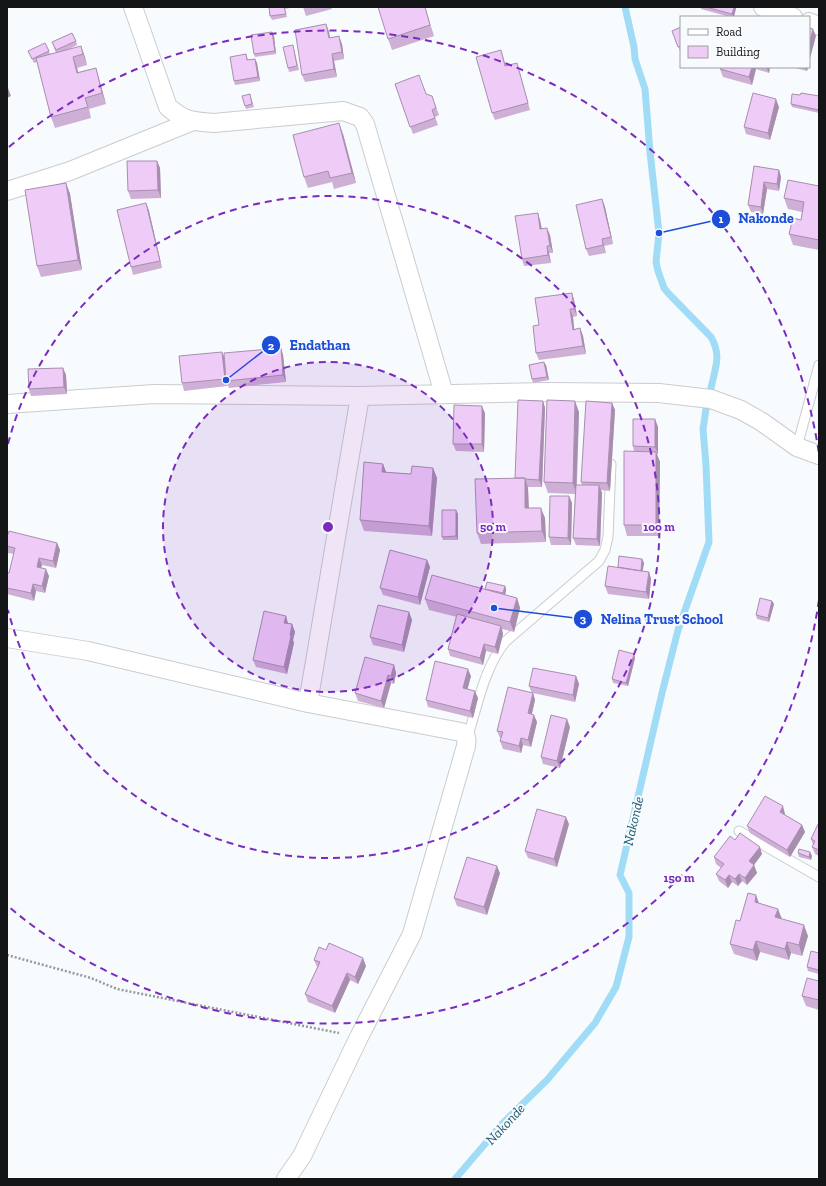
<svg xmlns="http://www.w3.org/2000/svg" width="826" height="1186" viewBox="0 0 826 1186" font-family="'Zilla Slab',serif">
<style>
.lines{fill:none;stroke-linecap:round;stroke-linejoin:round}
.stream{stroke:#a1dcf7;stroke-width:7}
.service-casing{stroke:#cacccf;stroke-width:11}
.minor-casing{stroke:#cacccf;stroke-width:20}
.path{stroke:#96989a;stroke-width:2.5;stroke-dasharray:2 2;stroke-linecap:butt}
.service{stroke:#fff;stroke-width:9}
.minor{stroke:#fff;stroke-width:18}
.wall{fill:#ceafd5}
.shaded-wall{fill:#a78eae}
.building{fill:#efcbf8;stroke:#a78eae}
.ring{fill:none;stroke:#7b2cbf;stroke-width:2;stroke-dasharray:7 5}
.labels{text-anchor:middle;stroke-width:4;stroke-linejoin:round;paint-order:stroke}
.water-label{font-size:14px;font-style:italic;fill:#1c5870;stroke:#f8fbfd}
.centre{fill:#7b2cbf;stroke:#f8fbfd;stroke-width:2}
.ring-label{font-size:12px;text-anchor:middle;font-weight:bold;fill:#7b2cbf;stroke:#f8fbfd;stroke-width:4;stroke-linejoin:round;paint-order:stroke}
.leader{fill:none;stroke:#1d4ed8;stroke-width:1.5}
.callout-dot{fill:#1d4ed8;stroke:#f8fbfd;stroke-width:1.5}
.mark-label{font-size:12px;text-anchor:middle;font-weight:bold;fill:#fff}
.callout-label{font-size:14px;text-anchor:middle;font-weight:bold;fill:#1d4ed8;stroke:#f8fbfd;stroke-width:4;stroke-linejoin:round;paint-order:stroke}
</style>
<rect width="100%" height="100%" fill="#f8fbfd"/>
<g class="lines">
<path class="stream" d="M625,7L634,47L635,59L645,89L650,152L659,233L656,262L658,271L664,288L669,294L711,337C722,356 715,368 711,388
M455,1179L503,1123L547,1080L595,1023L616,987L629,937V893L620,875L662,693L678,630L709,542L706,465L703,429L706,409"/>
<g class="service-casing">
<path id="service" d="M797,447L819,365
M467,739C477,708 484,667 506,641L599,561L605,550L608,537L611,464
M739,831L819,877"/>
</g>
<g class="minor-casing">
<path id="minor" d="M133,7L168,107C186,122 191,121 214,123L343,111L360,117L365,124L444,394
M763,7L793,17
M809,22L819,26
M7,191L70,171L193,121
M7,404L154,394L360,396L548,392L659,393L711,399L741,410L762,422L797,447L819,455
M7,638L88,651L308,703L461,732C467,736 467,739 466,746L412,934L359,1037L302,1156L286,1179
M308,703L360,396"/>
</g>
<path class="path" d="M7,955L91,978L117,989L339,1033"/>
<use href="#service" class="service"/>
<use href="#minor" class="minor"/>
</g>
<path class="wall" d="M269,7H290V8L285,9L287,17L272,20L270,16Z
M303,7H331L332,9L306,16Z
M425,7L434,36L392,50L388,39Z
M701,7H736V8L734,17H730L701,9Z
M326,24L329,32L330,38L342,44L344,59L334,61L337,77L305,82L302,75Z
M681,27V50L680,51L672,31Z
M272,32L274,36L276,54L255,57L254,54Z
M76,41L77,45L65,51L81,46L87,65L77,68L78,72L96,68L99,79L106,104L89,109L91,118L55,128L51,117L37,62L34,63L28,51H49L50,54L56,53L52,42Z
M294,49L299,70L289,72L288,68Z
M501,50L506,66L519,70L530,110L495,120L492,113Z
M246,54L248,60L255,59L257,63L260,81L235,85L234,81Z
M721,67H770L769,73L756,69L752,85L723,77L720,69Z
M791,67H808L807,71Z
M395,84L432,96L439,115L435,117L438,125L413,134Z
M250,94L254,107L246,109L242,96Z
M819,96V113L792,107L791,104Z
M779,107L770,140L746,134L744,127Z
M343,134L356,183L334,189L332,182L308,188L304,177Z
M157,161L160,168L161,198L131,199L128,191Z
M754,166L779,170L781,177L779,191L767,189L763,214L751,212L748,205Z
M66,183L70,194L82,270L41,277L37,266Z
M819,186V250L793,245L789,234L801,220L802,212L788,209L784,198Z
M602,199L605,207L613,244L604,246L606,253L589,256L586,249Z
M146,203L149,211L162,268L133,275L131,267Z
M540,220L542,229L550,235L553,253H549L551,263L524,266L522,259Z
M572,293L574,300L577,316L573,317L574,329L580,328L583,336L586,354L539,360L536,353L539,325Z
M281,348L283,355L286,382L229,388L227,383V386L184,391L182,383L222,352L224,357Z
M546,365L549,380L533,383L532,379Z
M63,368L66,375L67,394L31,396L29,389Z
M543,401L545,408L542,487H528V488L529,508L545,518L546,542L481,544L477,533L515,478Z
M612,403L615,410L610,491L601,490L602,493L600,546L576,545L573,538L575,494L548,493L544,482L579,412L577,485H582L581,482Z
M485,413L484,452L456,451L453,444Z
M655,419L658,427V454H657L660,462L659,536H627L624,525L634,451L633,446Z
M433,468L437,478L432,536L364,531L360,520L386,472L411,474Z
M569,496L572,503L571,545H551L549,537Z
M456,510L458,514V540H443L442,537Z
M7,537L57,543L60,550L56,568L42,565L41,568L49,576L45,593L36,591L34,601L7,594V572L9,573L14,554L8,553Z
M642,559L644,563L642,571L649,572L651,579L649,599L608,594L605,586L618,567Z
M427,560L430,567L420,605L383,595L380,588Z
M505,586L506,589L505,595L517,598L520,608L514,632L502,629L503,634L498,654L486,651L483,665L450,656L448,649L457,617L429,610L425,599L485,589Z
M772,601L774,604L769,622L757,619L756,615Z
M409,612L412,620L404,652L373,645L370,637Z
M286,616L288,623L292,624L295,632L293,640L294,643L287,674L256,667L253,660Z
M634,654L635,658L628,686L613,683L612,679Z
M394,665L396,673L394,684L391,683L384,708L358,701L355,693Z
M471,676L467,689L478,698L473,718L428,707L426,700Z
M576,676L579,684L575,702L533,693L535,700L532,714L537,722L531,747L523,745L521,753L503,749L500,741L501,738H500L497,731L532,693L529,686Z
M570,727L560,768L543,764L541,757Z
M785,815L802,825L805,832L790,857L750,833L747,826L785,814Z
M569,824L557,867L528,858L525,851Z
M819,825V856L815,854L812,847L813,845L811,839Z
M735,840L762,854L754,865L757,873L747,885L742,881L738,886L732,882L728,888L719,881L716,874L721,868L716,864L714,857Z
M810,852L812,856L811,860L799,857L798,853Z
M500,873L487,915L457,906L454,898Z
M759,903L778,909L781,919L808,936L802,956L791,953L789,960L760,952L757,961L734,954L730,944L740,921Z
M819,953V974L808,971L807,967Z
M314,960L366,966L358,984L350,980L335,1013L308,1002L305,994L317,968V967Z
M819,981V1010L806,1006L802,996Z"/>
<path class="shaded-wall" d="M734,7H736V8L734,17H733L732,14Z
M326,24L329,32L331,45L329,38Z
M813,29L816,36L809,62V45Z
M272,32L274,36L276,54L275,51Z
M339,36L342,44L344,59L342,52Z
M81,46L85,57L87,65L83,54Z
M332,54L334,61L337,77L334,69Z
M73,57L77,68L81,83L77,73Z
M255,59L257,63L260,81L258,77Z
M752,67H755L756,69L752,85L749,77Z
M766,67H770L769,73Z
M805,67H808L807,71Z
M96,68L99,79L106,104L102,93Z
M8,88L11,96L7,98V89Z
M776,99L779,107L770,140L768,133Z
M339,123L343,134L356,183L352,173Z
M157,161L160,168L161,198L158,190Z
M779,170L781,177L779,191L777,184Z
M764,182L767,189L763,214L761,207Z
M66,183L70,194L82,270L78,260Z
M602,199L605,207L613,244L611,237Z
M146,203L149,211L162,268L160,261Z
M538,213L540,220L543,236L540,229Z
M547,228L550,235L553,253L550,246Z
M602,239L606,253L603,245Z
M547,246L549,253L551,263L548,255Z
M572,293L574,300L577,316L574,309Z
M570,309L573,317L575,337L573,330Z
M580,328L583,336L586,354L583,346Z
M281,348L283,355L286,382L283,375Z
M222,352L225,359L226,381L227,386L225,379Z
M544,362L546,365L549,380L547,377Z
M63,368L66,375L67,394L64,387Z
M543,401L545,408L542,487L539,480Z
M575,401L579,412L576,494L573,483Z
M612,403L615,410L610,491L607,483Z
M482,406L485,413L484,452L482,444Z
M655,419L658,427V454L655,447Z
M656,452L660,462L659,536L656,525Z
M383,464L387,474L382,472Z
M433,468L437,478L432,536L429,526Z
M525,478L528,488L529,519L525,508Z
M599,485L602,493L600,546L597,539Z
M569,496L572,503L571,545L568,538Z
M541,508L545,518L546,542L542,531Z
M456,510L458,514V540L456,536Z
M57,543L60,550L56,568L53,561Z
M39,558L42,565L39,574L37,567Z
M642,559L644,563L642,575L641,571Z
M427,560L430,567L420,605L418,597Z
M46,569L49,576L45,593L42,586Z
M649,572L651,579L649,599L646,592Z
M33,584L36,591L34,601L31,593Z
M505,586L506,589L505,597L503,593Z
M517,598L520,608L514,632L510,622Z
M772,601L774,604L769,622L768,618Z
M409,612L412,620L404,652L402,645Z
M286,616L288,624L284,623Z
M292,624L295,632L293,640L294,643L287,674L284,667Z
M501,626L503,634L498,654L495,647Z
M484,644L486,651L483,665L480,658Z
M634,654L635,658L628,686L626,683Z
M394,665L396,673L394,684L391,676Z
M468,669L471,676L466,695L463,688Z
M388,675L391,683L384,708L381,701Z
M576,676L579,684L575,702L573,695Z
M475,691L478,698L473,718L470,711Z
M533,693L535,700L530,721L528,713Z
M534,715L537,722L531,747L528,740Z
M567,719L570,727L560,768L557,761Z
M521,738L523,745L521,753L519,746Z
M783,806L785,814L782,819L780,812Z
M566,817L569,824L557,867L554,859Z
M802,825L805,832L790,857L787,850Z
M760,847L762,854L751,869L749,861Z
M810,852L812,856L811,860L809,857Z
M754,865L757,873L747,885L745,878Z
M497,866L500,873L487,915L484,907Z
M739,874L742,881L738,886L735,879Z
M729,875L732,882L728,888L725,880Z
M756,895L760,906L755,902Z
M778,909L782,919L775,917Z
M804,925L808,936L802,956L799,945Z
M756,941L760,952L757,961L753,950Z
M787,942L791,953L789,960L785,949Z
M363,958L366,966L358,984L355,977Z
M347,973L350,980L335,1013L332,1006Z"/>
<path class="building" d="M269,7H284L286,14L270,16Z
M378,7H425L430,25L388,39Z
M706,7H734L732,14Z
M326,24L329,38L339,36L342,52L332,54L334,69L302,75L295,30Z
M681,27V46L678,47L672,31Z
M809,28L813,29L809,45Z
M272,32L275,51L254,54L251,35Z
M72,33L76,41L56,50L52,42Z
M45,43L49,51L32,59L28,51Z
M293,45L297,66L288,68L283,47Z
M81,46L83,54L73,57L77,73L96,68L102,93L85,98L88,107L51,117L36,58Z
M501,50L505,66L517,63L528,103L492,113L476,57Z
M246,54L247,60L255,59L258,77L234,81L230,57Z
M721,67H752L749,77L720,69Z
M419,75L426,94L432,96L436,108L432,110L435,118L410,127L395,84Z
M753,93L776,99L768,133L744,127Z
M801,93L819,96V110L791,104L792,94L800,95Z
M250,94L252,104L245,106L242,96Z
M339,123L352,173L330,178L328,171L304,177L293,135Z
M127,161H157L158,190L128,191Z
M754,166L779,170L777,184L764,182L761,207L748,205Z
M788,180L819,186V240L789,234L793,218L801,220L804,202L784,198Z
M66,183L78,260L37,266L25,190Z
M602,199L611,237L602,239L603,245L586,249L576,205Z
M146,203L160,261L131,267L117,210Z
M538,213L540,229L547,228L550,246H547L548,255L522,259L515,216Z
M572,293L574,309H570L573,330L580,328L583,346L536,353L533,326L539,325L535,298Z
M281,348L283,375L226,381L224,353Z
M222,352L225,379L182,383L179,356Z
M544,362L547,377L532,379L529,365Z
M63,368L64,387L29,389L28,369Z
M518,400L543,401L539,480L525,479V478H515Z
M547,400L575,401L573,483L544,482Z
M586,401L612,403L607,483L581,482Z
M454,405L482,406V444H453Z
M633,419H655V447L633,446Z
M624,451L656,452V525H624Z
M364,462L383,464L382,472L411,474L412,466L433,468L429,526L360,520Z
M525,478V508H541L542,531L477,533L475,479Z
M576,485H599L597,539L573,538Z
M550,496H569L568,538L549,537Z
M442,510H456V536L442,537Z
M9,531L57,543L53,561L39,558L37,567L46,569L42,586L33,584L31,593L7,588V572L9,573L15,548L7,546V537Z
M390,550L427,560L418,597L380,588Z
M619,556L642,559L641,571L618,567Z
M608,566L649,572L646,592L605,586Z
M432,575L517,598L510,622L425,599Z
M487,582L505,586L503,593L485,589Z
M760,598L772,601L768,618L756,615Z
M378,605L409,612L402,645L370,637Z
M264,611L286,616L284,623L292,624L290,635L291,636L284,667L253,660Z
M457,614L501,626L495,647L484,644L480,658L448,649Z
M619,650L634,654L626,683L612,679Z
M365,657L394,665L391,676L388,675L381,701L355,693Z
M435,661L468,669L463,688L475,691L470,711L426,700Z
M533,668L576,676L573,695L529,686Z
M508,687L533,693L528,713L534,715L528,740L521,738L519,746L500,741L503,732L497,731Z
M551,715L567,719L557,761L541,757Z
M765,796L783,806L780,812L802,825L787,850L747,826Z
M537,809L566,817L554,859L525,851Z
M818,824L819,825V850L812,847L815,841L811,839Z
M740,833L760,847L749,861L754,865L745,878L739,874L735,879L729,875L725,880L716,874L724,864L714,857L730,836L735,840Z
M799,849L810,852L809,857L798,853Z
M467,857L497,866L484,907L454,898Z
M748,893L756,895L755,902L778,909L775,917L804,925L799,945L787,942L785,949L756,941L753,950L730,944L736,920L740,921Z
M329,943L363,958L355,977L347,973L332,1006L305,994L320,962L314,960L319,947L326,950Z
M811,951L819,953V970L807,967Z
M807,978L819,981V1000L802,996Z"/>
<circle cx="328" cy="527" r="165" fill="#7b2cbf" fill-opacity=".12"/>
<g class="ring">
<circle cx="328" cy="527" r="165"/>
<path d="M8 444A331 331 0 1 1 8 610"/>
<path d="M819 600A496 496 0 0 1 9 907M9 147A496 496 0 0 1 819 454"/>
</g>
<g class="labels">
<g class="water-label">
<text transform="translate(633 821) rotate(-77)" y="5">Nakonde</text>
<text transform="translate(505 1124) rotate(-47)" y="5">Nakonde</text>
</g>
</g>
<circle cx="328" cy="527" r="6" class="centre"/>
<g class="ring-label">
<text x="493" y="531">50 m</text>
<text x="659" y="531">100 m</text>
<text x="679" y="882">150 m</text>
</g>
<path class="leader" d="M659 233L721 219M226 380L271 345M494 608L583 619"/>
<g class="callout-dot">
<circle cx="659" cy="233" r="4"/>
<circle cx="226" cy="380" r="4"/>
<circle cx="494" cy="608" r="4"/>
<circle cx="721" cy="219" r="10"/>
<circle cx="271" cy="345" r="10"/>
<circle cx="583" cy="619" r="10"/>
</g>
<g class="mark-label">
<text x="721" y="223">1</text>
<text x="271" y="350">2</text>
<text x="583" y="623">3</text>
</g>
<g class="callout-label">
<text x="766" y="223">Nakonde</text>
<text x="320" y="350">Endathan</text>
<text x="662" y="624">Nelina Trust School</text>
</g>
<rect width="826" height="1186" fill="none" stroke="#141516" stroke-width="16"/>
<rect x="680" y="16" width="130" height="52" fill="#f8fbfd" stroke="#9d9fa1"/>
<rect x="688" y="29" width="20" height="6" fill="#ffffff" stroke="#9d9fa1"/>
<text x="716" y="36" font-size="12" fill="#141516">Road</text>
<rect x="688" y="46" width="20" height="12" fill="#efcbf8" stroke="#9d9fa1"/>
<text x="716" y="56" font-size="12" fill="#141516">Building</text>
</svg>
